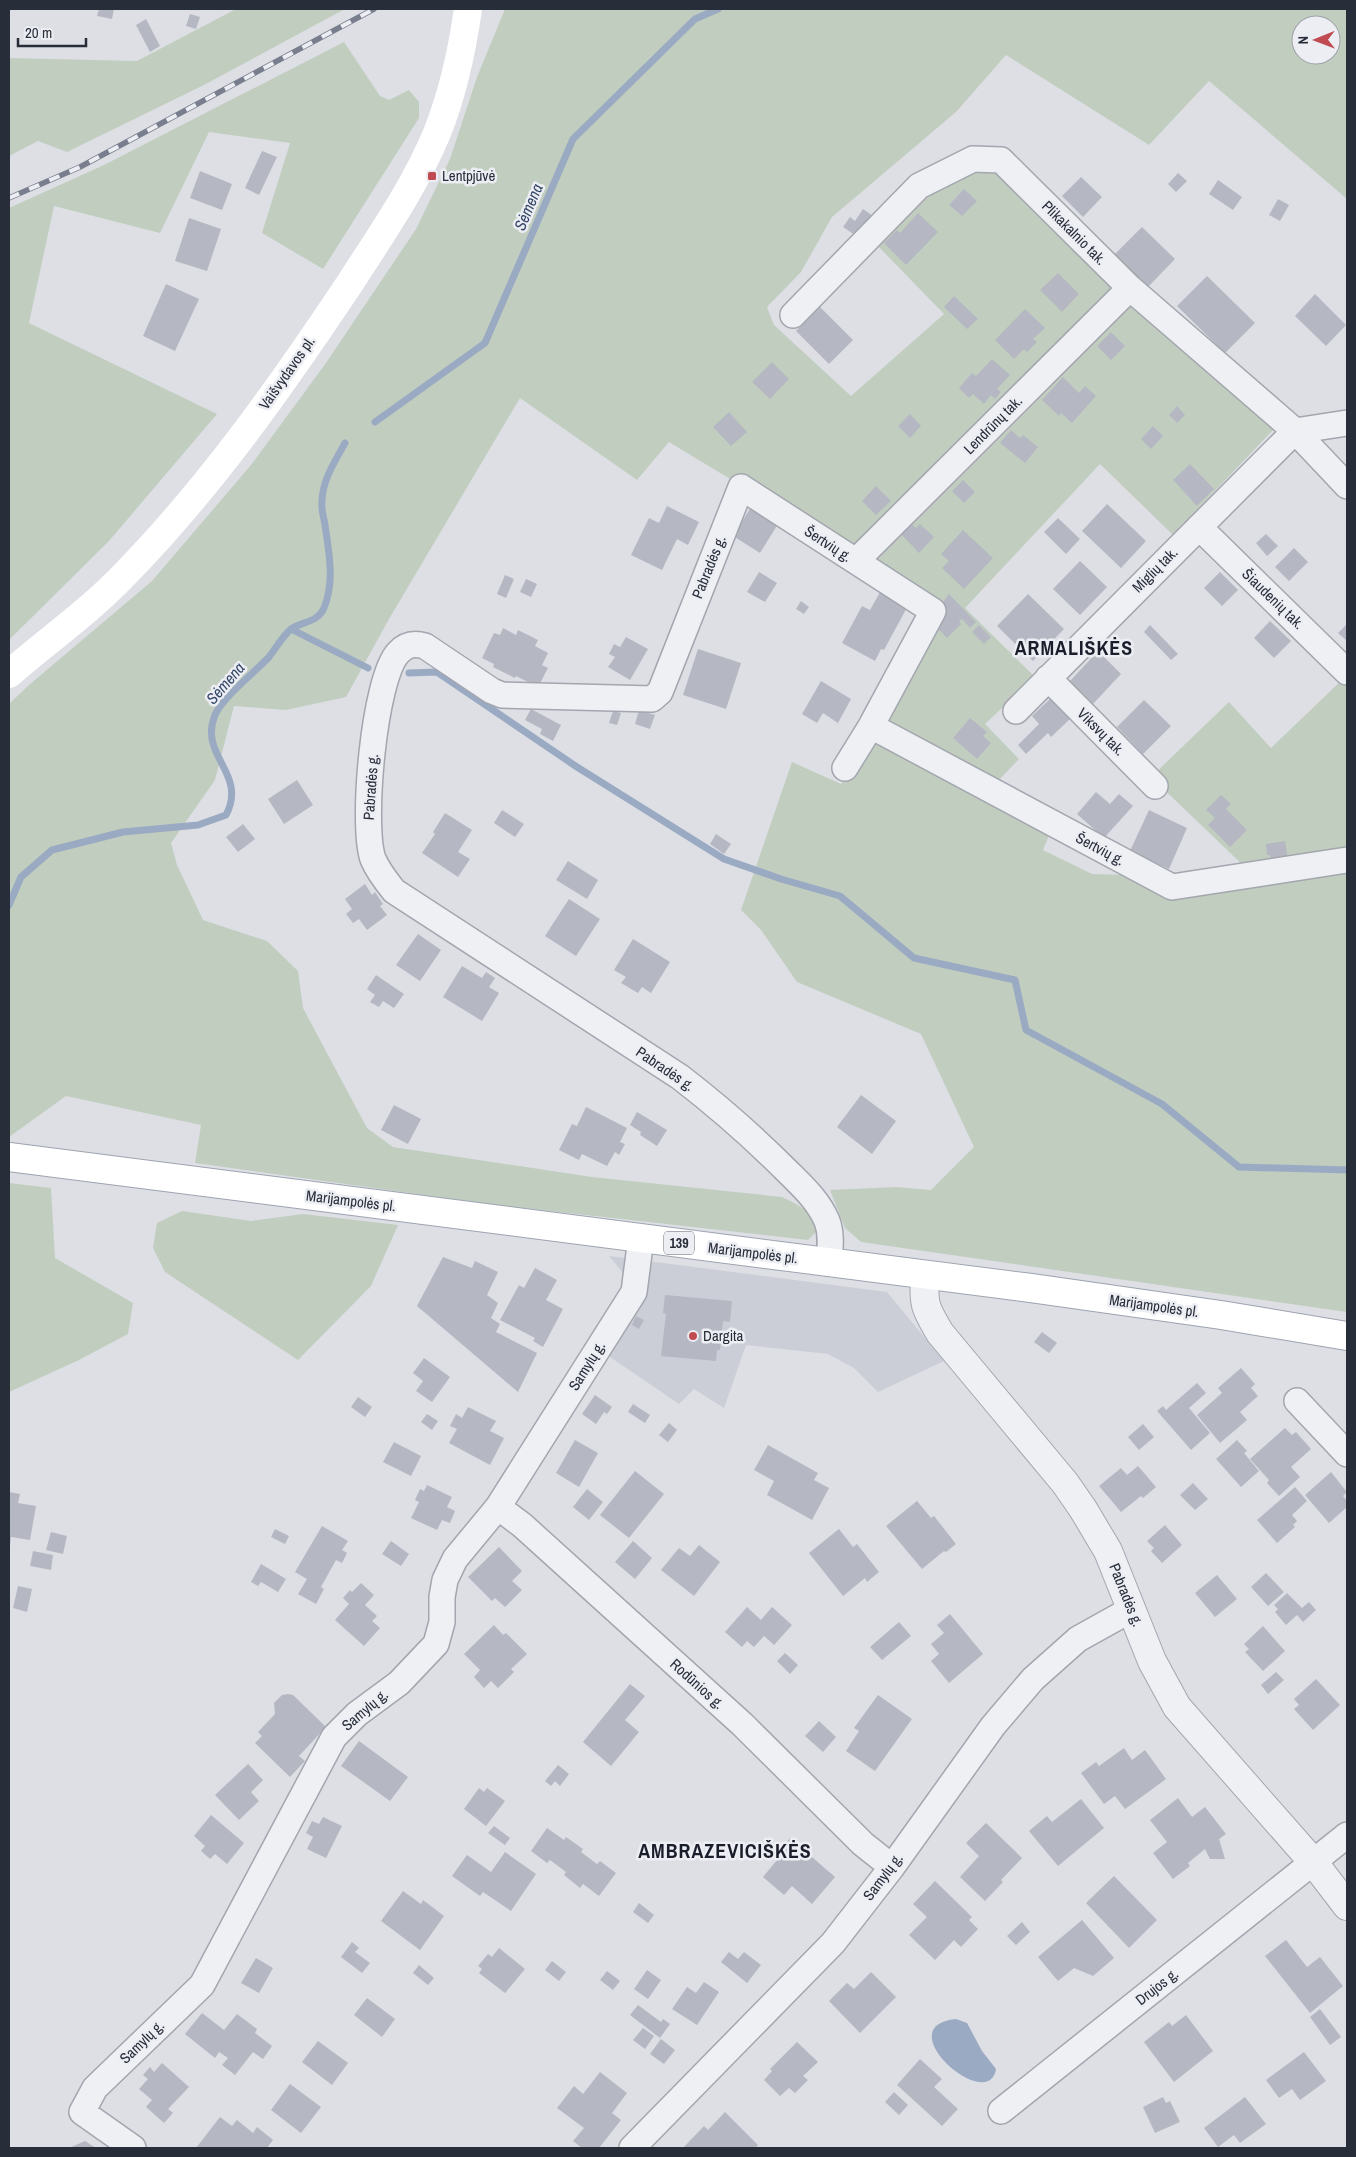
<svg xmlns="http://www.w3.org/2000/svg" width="1356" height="2157" viewBox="0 0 1356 2157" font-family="'Archivo Narrow',sans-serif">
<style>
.built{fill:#cbced6}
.green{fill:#c1cebf;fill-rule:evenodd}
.water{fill:#9baac3}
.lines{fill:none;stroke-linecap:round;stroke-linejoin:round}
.stream{stroke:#9baac3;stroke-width:7}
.building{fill:#b5b8c2}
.minor-casing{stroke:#a3a6ae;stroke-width:28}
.tertiary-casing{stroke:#a3a6ae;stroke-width:30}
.primary-casing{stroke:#9da3b0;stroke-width:30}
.minor{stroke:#eff0f4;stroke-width:25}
.tertiary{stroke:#eff0f4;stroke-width:28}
.secondary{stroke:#fff;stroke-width:28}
.primary{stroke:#fff;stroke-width:28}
.rail-casing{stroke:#787e8d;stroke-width:5.5}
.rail{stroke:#eceef3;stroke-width:4;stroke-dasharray:11;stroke-linecap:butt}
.poi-dot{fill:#c04c51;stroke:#eceef3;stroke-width:2}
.labels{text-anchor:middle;stroke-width:5;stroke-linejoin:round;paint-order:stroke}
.shield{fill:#eceef3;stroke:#636772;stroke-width:1}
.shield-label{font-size:14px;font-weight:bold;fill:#282d3a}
.poi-label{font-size:15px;fill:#282d3a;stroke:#eceef3;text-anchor:start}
.street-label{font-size:15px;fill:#282d3a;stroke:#eceef3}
.water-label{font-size:16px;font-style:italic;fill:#36486a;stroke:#eceef3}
.district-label{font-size:20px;font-weight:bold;letter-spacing:1px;fill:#1a1e2b;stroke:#eceef3}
</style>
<rect width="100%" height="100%" fill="#dddfe5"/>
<path class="built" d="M609,1256L887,1292L944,1361L878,1392L854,1368L828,1354L746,1345L724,1408L694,1389L679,1404L591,1344L623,1296L624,1274Z"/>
<path class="green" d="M236,9L343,10L204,85L67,152L38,141L9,156V58L137,61Z
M505,9H1347V199L1209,81L1149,145L1006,55L956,112L832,217L801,272L767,307L774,325L851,396L944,314L874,242L923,191L976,166L998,165L1274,429L1173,535L1100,464L965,608L1035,677L985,724L1019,759L995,784L878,722L940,606L669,442L637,480L520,398L389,619L346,697L286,710L234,706L215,780L171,843L177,865L203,920L267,941L298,971L303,1008L367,1128L393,1147L592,1177L782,1197C799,1205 812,1211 818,1230L808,1240L496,1205L195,1163L201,1125L66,1096L9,1137V704L29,685L152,581L251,465L326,363L416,229L450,159L477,77ZM1301,25H1331V55H1301Z
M344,42L380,96L389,100L409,90L419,102V118L323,269L262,233L290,143L209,132L160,233L54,206L29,323L217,414L109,541L9,640V208L104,165Z
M1347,675V854L1248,870L1151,777L1229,702L1271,748Z
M870,741L881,742L1049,835L1043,850L1092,874L1126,875L1163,896L1347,873V1312L861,1242L845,1228L830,1190L896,1187L931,1190L974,1147L921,1034L797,982L761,930L741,910L792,762L841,784Z
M9,1183L51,1188L55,1258L133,1303L128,1334L79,1360L9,1392Z
M182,1211L251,1221L303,1214L398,1225L371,1286L298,1360L165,1272L153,1248L157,1223Z"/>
<path class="water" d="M956,2019L967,2023L982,2051L996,2069C989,2115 886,2026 956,2019Z"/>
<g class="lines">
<path class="stream" d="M375,422L485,343L573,139L695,19L718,9
M291,629L368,668
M409,673L437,672L577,767L724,859L781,879L840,896L914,958L1015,980L1026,1030L1162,1104L1239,1167L1347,1170
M9,905L21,877L52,850L123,832L198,825L226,815C248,773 198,756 215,715C222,698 255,672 269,657C276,648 282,637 290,630C301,621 318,623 324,608C335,581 329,553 325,525C324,518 321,510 322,502C322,481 335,461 345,443"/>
</g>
<path class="building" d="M99,9H114L112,19L97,16Z
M190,14L200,17L196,29L186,26Z
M146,19L160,46L150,52L136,25Z
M262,151L277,157L259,195L245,188Z
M200,171L232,184L222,210L190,198Z
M1178,173L1187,181L1176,192L1168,184Z
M1081,177L1102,197L1083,217L1062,196Z
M1218,180L1242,197L1233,210L1209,194Z
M964,189L977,201L962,216L949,205Z
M1278,199L1289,205L1280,221L1269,215Z
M863,209L873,216L858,237L843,227L850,217L855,221Z
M918,213L938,232L906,265L884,243L897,230L900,233Z
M189,218L221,229L207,271L175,261Z
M1142,227L1175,259L1148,287L1114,255Z
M1058,273L1079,294L1062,312L1040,290Z
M1207,276L1255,323L1225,353L1177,306Z
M166,284L199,299L175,351L143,336Z
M1315,294L1346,325L1326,346L1295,316Z
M954,296L978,319L967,329L944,307Z
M820,307L853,340L829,364L796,331Z
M1025,309L1045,328L1033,339L1037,342L1027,352L1024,349L1014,359L995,340Z
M1111,332L1125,346L1111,360L1097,346Z
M992,359L1010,375L997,389L1001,392L995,399L991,395L984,404L973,394L969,398L959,388L972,373L976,376Z
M772,362L789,379L770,399L752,382Z
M1063,377L1079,393L1085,386L1096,396L1072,423L1061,413L1059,416L1042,400Z
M1177,406L1185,415L1177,423L1169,415Z
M729,412L747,432L731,446L713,427Z
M910,414L921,426L910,438L898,426Z
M1153,426L1163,436L1151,449L1141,439Z
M1011,430L1020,438L1023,435L1038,447L1025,463L1000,443Z
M1190,464L1214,489L1197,506L1173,480Z
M963,480L975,492L964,503L952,491Z
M876,486L891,501L876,515L862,501Z
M1107,504L1146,541L1121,568L1082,531Z
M667,506L699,522L688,545L677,539L662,570L631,555L649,518L659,523Z
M751,507L778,524L760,553L733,536Z
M1058,518L1080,539L1066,554L1044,532Z
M908,521L916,528L920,524L934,537L919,553L899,532Z
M963,530L993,558L964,589L942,568L949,561L941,554Z
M1266,534L1278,546L1267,556L1256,543Z
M1294,548L1308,562L1289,581L1275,567Z
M1080,561L1107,587L1080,615L1053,589Z
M759,572L777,583L765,602L747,592Z
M1220,572L1238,590L1222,606L1204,588Z
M505,575L514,579L506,598L497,594Z
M526,579L537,584L531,597L520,592Z
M883,587L910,602L884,650L881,649L875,661L842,643L862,606L870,610Z
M949,594L976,622L970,628L962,619L959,621L961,624L947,638L930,620Z
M1028,594L1064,629L1033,661L997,626Z
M801,601L809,607L804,614L796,609Z
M1270,621L1291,641L1274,658L1254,638Z
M1347,624V641L1338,633Z
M979,625L991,637L984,644L972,632Z
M1150,625L1178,654L1171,660L1144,632Z
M503,628L516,635L518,630L538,640L535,646L548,653L542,665L548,668L538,687L516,676L515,678L493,667L494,664L482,658L494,633L500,635Z
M626,637L648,649L630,680L608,667L615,657L609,654L614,644L620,647Z
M698,649L741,663L726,709L683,695Z
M1098,651L1121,674L1093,704L1070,681Z
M821,681L851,699L838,723L823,713L817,723L802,714Z
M1051,698L1070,719L1051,737L1048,733L1026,754L1018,745L1039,724L1032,716Z
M1144,700L1171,726L1143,754L1117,727Z
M531,709L561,725L553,741L540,734L542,729L525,720Z
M639,710L655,715L650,729L635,724Z
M613,711L621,713L617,725L609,723Z
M970,718L987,732L983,736L991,743L977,759L953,738Z
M297,780L313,805L284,824L268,799Z
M1096,792L1110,804L1119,794L1133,806L1104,838L1077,814Z
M1221,795L1231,804L1226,809L1247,830L1230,847L1208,825L1215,818L1206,810Z
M502,810L524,824L515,837L494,823Z
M1149,810L1187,828L1169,869L1130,851Z
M445,813L472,830L458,852L470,859L458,877L422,853L435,834L433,832Z
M243,824L255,839L238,852L226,837Z
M716,834L731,844L724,854L710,844Z
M1285,841L1288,859L1271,861L1270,855H1267L1266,844Z
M568,861L598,880L587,899L556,880Z
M365,884L372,895L375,892L383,904L380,906L387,915L367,930L359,919L353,923L346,914L352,909L345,899Z
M569,899L600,919L576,956L545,936Z
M418,934L441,950L420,981L396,965Z
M633,939L670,962L651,993L642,987L638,993L621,983L626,977L614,970Z
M462,966L482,978L486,972L495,978L489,987L499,993L482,1021L443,997Z
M376,975L404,994L394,1008L383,1001L379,1007L370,1002L375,995L367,989Z
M861,1095L896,1121L872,1154L837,1127Z
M394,1105L421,1119L408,1144L381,1130Z
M586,1107L627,1128L620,1142L625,1144L619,1155L615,1152L607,1166L582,1154L579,1160L559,1150L572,1124L577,1126Z
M637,1112L667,1130L657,1146L640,1135L641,1132L630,1125Z
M443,1257L472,1268L475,1261L498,1272L487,1295L498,1303L491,1318L500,1324L496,1332L537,1353L518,1392L417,1306Z
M535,1268L557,1280L546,1300L563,1309L543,1347L533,1341L535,1338L500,1320L519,1285L524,1288Z
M665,1295L732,1301L730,1322L723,1321L720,1350H717L716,1361L661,1356L666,1314L663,1313Z
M636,1316L644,1320L639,1329L632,1325Z
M1042,1332L1057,1343L1049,1353L1034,1342Z
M424,1358L450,1377L432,1402L416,1391L423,1381L413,1373Z
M1241,1368L1255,1384L1251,1388L1258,1396L1240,1412L1247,1420L1220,1443L1197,1415L1222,1393L1218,1388Z
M1197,1383L1206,1393L1189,1408L1210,1433L1191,1450L1157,1411L1163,1406L1166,1410Z
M595,1395L612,1407L607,1414L604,1412L596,1424L582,1414Z
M358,1397L372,1407L365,1417L351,1407Z
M633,1404L650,1415L645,1423L628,1412Z
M468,1407L496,1421L490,1431L504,1438L490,1465L449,1443L457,1429L450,1426L456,1414L462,1418Z
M427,1414L438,1421L432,1430L421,1422Z
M669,1423L677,1430L668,1442L659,1435Z
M1143,1424L1154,1437L1139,1450L1128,1437Z
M1285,1428L1292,1435L1296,1432L1311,1449L1291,1467L1300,1477L1279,1496L1267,1483L1269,1480L1250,1459Z
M575,1440L598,1453L579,1487L556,1473Z
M1237,1440L1247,1451L1244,1453L1259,1471L1241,1487L1216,1459Z
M394,1442L421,1456L411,1476L383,1462Z
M768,1445L818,1473L814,1480L829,1488L812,1520L767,1495L774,1481L754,1470Z
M1138,1466L1156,1487L1143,1498L1141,1496L1121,1512L1099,1486L1121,1468L1127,1475Z
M635,1471L664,1494L629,1538L600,1515Z
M1331,1472L1347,1492L1343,1496L1347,1501V1507L1329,1523L1305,1495Z
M1193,1483L1208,1499L1195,1510L1180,1495Z
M427,1485L452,1497L447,1507L455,1511L450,1523L442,1520L437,1530L411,1518L419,1502L415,1500L420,1489L424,1491Z
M1295,1487L1307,1501L1292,1515L1297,1521L1293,1525L1295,1527L1277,1543L1257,1520Z
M587,1489L603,1502L589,1520L573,1507Z
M9,1492L20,1494L18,1503L36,1506L30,1540L11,1537L10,1545Z
M917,1501L931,1518L934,1516L956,1544L946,1552L944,1551L922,1569L886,1526Z
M1165,1525L1182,1545L1162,1563L1151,1551L1154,1548L1147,1541Z
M322,1526L348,1541L342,1550L347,1553L342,1563L336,1560L321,1587L324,1589L316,1604L298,1594L307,1579L295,1572Z
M275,1529L289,1536L285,1544L271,1537Z
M839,1529L853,1547L857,1544L879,1572L867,1582L865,1578L843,1596L809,1553Z
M51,1532L67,1536L63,1554L46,1550Z
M391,1541L409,1554L401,1566L382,1554Z
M633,1541L652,1558L635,1579L615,1562Z
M699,1545L720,1562L694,1596L661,1570L679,1548L690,1556Z
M499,1547L522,1571L512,1581L522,1590L505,1607L495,1598L492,1601L468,1577Z
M33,1551L53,1555L51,1570L30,1566Z
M261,1564L286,1579L278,1592L261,1582L258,1586L251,1582Z
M1266,1573L1284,1592L1268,1606L1251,1587Z
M1217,1575L1237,1599L1215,1617L1195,1593Z
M361,1583L374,1595L365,1605L377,1616L372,1621L380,1628L364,1646L335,1620L349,1604L343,1598L350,1590L352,1592Z
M18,1586L32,1589L27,1612L13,1608Z
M1287,1593L1302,1608L1309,1602L1316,1610L1303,1622L1297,1615L1286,1625L1275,1612L1278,1609L1274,1605Z
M747,1607L761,1620L772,1607L792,1625L774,1645L764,1636L754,1647L747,1641L742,1647L725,1632Z
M950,1614L983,1654L949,1683L931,1661L939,1654L931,1644L944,1633L937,1625Z
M899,1622L911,1636L882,1660L870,1647Z
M494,1625L503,1635L506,1633L527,1654L511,1669L514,1672L498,1688L491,1681L484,1688L474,1677L480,1670L464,1654Z
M1263,1626L1285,1651L1263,1671L1245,1652L1249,1649L1244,1644Z
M785,1653L798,1665L790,1674L777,1661Z
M1276,1672L1284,1680L1268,1694L1261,1685Z
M1316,1679L1340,1705L1313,1730L1294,1709L1299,1705L1294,1699Z
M630,1684L645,1696L625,1720L639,1732L611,1766L583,1742Z
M288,1694L293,1695L326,1727L299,1756L305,1761L290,1777L255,1743L262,1736L258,1732L275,1714L274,1703L282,1695Z
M878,1695L912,1719L875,1771L846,1751L859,1731L854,1728Z
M819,1721L836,1737L823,1752L805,1736Z
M359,1741L408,1777L390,1801L341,1766Z
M1124,1748L1132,1760L1145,1750L1166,1779L1125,1809L1115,1796L1104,1804L1081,1773L1096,1762L1099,1766Z
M248,1764L263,1780L251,1792L259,1801L239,1820L215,1795Z
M558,1765L569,1774L560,1786L555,1781L551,1786L545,1781Z
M479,1788L484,1792L487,1788L505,1801L486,1826L464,1809Z
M1178,1798L1192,1817L1205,1807L1226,1834L1219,1839L1225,1859H1210L1205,1849L1188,1863L1190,1866L1173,1879L1153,1853L1167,1842L1150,1820Z
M1081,1799L1104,1828L1058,1866L1029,1831L1047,1816L1052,1822Z
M211,1815L244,1843L227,1864L215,1854L210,1859L201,1851L205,1846L194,1836Z
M323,1817L342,1826L326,1858L307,1849L313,1837L306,1833L312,1821L319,1824Z
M986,1823L1022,1858L1001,1880L1003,1882L985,1901L960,1877L979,1856L966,1843Z
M494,1826L510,1838L505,1845L488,1833Z
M547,1828L564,1840L566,1837L583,1849L581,1852L597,1864L600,1861L616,1873L599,1896L583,1884L580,1888L564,1875L566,1872L550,1860L547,1863L531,1851Z
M790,1838L835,1877L812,1904L792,1886L784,1895L763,1877L777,1860L774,1857Z
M505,1852L536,1874L511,1911L483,1892L480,1896L452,1876L467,1855L491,1872Z
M1114,1876L1157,1920L1129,1948L1086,1903Z
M935,1881L972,1917L969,1920L978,1929L961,1947L954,1940L935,1960L909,1935L927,1917L913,1904Z
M403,1891L421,1904L423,1900L444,1916L420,1950L381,1921Z
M639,1903L654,1915L648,1923L633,1912Z
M1082,1920L1114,1958L1093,1976L1074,1968L1058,1981L1038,1957Z
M1022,1922L1030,1932L1016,1945L1007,1936Z
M1286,1940L1307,1967L1320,1957L1343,1986L1310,2013L1265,1956Z
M352,1942L359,1948L355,1952L370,1963L362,1973L341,1957Z
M499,1948L525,1969L505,1993L479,1973L482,1969L478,1966L488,1954L492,1957Z
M729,1952L738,1959L744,1952L761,1965L747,1983L721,1962Z
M256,1958L273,1968L259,1993L241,1983Z
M552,1961L566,1972L559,1981L545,1970Z
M419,1965L434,1978L428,1985L413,1973Z
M647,1970L661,1980L648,1999L634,1989Z
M607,1971L620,1981L613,1990L600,1980Z
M871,1972L896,1997L860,2033L829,2001L847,1983L854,1989Z
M704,1982L719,1992L697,2025L672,2009L687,1987L696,1993Z
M367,1998L395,2019L382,2037L354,2015Z
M638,2005L661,2022L663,2019L670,2024L660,2038L630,2015Z
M1320,2009L1341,2037L1330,2045L1310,2017Z
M202,2013L224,2030L237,2014L257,2029L255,2033L272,2046L263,2059L253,2052L235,2075L222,2065L228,2058L219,2052L215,2058L185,2034Z
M1186,2015L1213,2051L1174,2082L1144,2042L1169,2022L1172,2026Z
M643,2028L654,2036L645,2049L633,2040Z
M661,2039L675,2050L664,2064L650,2054Z
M318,2041L348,2063L332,2085L302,2062Z
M797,2042L818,2062L803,2076L808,2080L795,2093L789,2088L780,2096L764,2080L772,2071L770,2069Z
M1304,2052L1326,2081L1300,2100L1292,2089L1279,2098L1266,2080Z
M920,2059L942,2079L934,2087L958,2109L942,2126L897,2085Z
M162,2063L189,2087L168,2109L173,2113L164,2123L146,2107L152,2100L139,2089L148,2079L143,2075L150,2067L154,2072Z
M600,2072L627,2093L612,2113L621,2120L599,2148H582L573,2141L584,2128L557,2108L574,2086L583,2094Z
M290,2084L321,2107L301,2133L271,2110Z
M894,2092L908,2105L899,2115L885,2102Z
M1163,2097L1166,2103L1170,2101L1180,2122L1155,2133L1143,2107Z
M1245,2097L1266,2124L1240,2143L1234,2135L1218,2147L1204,2128Z
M725,2112L758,2145L755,2148H683L704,2126L708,2130Z
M220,2117L232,2126L237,2120L253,2133L257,2127L273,2140L267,2148H196Z
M85,2141L96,2148H69Z"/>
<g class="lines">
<g class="minor-casing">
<path id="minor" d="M793,315L919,186L973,159L1001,160L1130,288L1295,431L1347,486
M1199,527L1347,672
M856,561L1130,288
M1048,678L1155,786
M1016,711L1295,431L1347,423
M871,726L1172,887L1347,860
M829,1263C830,1249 832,1234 827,1221C818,1200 802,1186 786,1170C751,1135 719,1107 680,1077L394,891C386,881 378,871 373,859C361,825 374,679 398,653C406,644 414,643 425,646L492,691L502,695L652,699L660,692L741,487L933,611L871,726L845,768
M1297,1401L1347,1454
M498,1507L522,1525L742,1724L863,1844L892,1867
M1001,2111L1347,1835
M133,2148L82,2112L95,2088L202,1985L334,1737L357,1714L399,1683L436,1644L442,1622V1597L445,1580L455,1559L498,1507L634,1292L641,1238
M632,2148L833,1943L892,1867L993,1726L1033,1679L1078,1639L1132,1609"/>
</g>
<g class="tertiary-casing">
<path id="tertiary" d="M925,1275C923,1304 925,1308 940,1333L1065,1483L1083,1509L1108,1551L1152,1661L1177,1707L1314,1863L1347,1906"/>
</g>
<g class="primary-casing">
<path id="primary" d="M9,1157L1031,1288L1221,1315L1347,1336"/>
</g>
<use href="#minor" class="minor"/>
<use href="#tertiary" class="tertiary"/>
<path class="secondary" d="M9,674C48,640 90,611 125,574C211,486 282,385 350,283C381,235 415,186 437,133C453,93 462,51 468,9"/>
<use href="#primary" class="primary"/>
<g class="rail-casing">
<path id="rail" d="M9,198L80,167L374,9"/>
</g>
<use href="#rail" class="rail"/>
</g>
<g class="poi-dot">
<rect x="427" y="171" width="10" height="10" rx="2.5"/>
<circle cx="693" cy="1336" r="5"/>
</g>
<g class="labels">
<rect class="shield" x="664" y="1231.5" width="30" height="23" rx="4"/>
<g class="shield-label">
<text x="679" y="1248">139</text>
</g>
<g class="poi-label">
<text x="442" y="181">Lentpjūvė</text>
<text x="703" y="1341">Dargita</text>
</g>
<g class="street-label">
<text transform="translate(1074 233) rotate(45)" y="5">Plikakalnio tak.</text>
<text transform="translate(287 373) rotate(-55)" y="5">Vaišvydavos pl.</text>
<text transform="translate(993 425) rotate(-45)" y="5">Lendrūnų tak.</text>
<text transform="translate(828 544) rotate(33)" y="5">Šertvių g.</text>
<text transform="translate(709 567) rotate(-68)" y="5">Pabradės g.</text>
<text transform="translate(1155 570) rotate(-45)" y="5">Miglių tak.</text>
<text transform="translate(1273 599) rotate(44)" y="5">Šiaudenių tak.</text>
<text transform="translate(1101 732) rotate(45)" y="5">Viksvų tak.</text>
<text transform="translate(371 787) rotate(-86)" y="5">Pabradės g.</text>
<text transform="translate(1100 849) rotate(28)" y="5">Šertvių g.</text>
<text transform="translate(665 1069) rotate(34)" y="5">Pabradės g.</text>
<text transform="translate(351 1201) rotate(7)" y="5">Marijampolės pl.</text>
<text transform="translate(753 1253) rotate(7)" y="5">Marijampolės pl.</text>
<text transform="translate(1154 1306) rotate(8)" y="5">Marijampolės pl.</text>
<text transform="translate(587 1366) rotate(-58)" y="5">Samylų g.</text>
<text transform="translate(1126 1595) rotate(68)" y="5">Pabradės g.</text>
<text transform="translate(697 1684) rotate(42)" y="5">Rodūnios g.</text>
<text transform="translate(365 1710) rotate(-40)" y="5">Samylų g.</text>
<text transform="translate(883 1877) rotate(-53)" y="5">Samylų g.</text>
<text transform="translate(1157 1987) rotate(-38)" y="5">Drujos g.</text>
<text transform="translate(142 2042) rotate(-44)" y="5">Samylų g.</text>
</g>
<g class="water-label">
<text transform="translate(528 207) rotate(-67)" y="6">Sėmena</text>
<text transform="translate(225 683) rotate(-49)" y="6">Sėmena</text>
</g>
<g class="district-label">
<text x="1074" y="655">ARMALIŠKĖS</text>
<text x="725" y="1858">AMBRAZEVICIŠKĖS</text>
</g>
</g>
<rect width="1356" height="2157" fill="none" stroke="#282d3a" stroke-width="20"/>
<g transform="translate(1316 40) rotate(269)"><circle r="24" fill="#eceef3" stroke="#9ea1a9"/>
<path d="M0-4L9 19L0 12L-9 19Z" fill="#c04c51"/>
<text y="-8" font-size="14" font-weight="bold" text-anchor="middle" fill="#282d3a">N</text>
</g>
<path d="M18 38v8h68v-8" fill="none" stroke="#282d3a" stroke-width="2.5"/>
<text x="25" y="38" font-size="15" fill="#282d3a" stroke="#eceef3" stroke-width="4" paint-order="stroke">20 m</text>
</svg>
